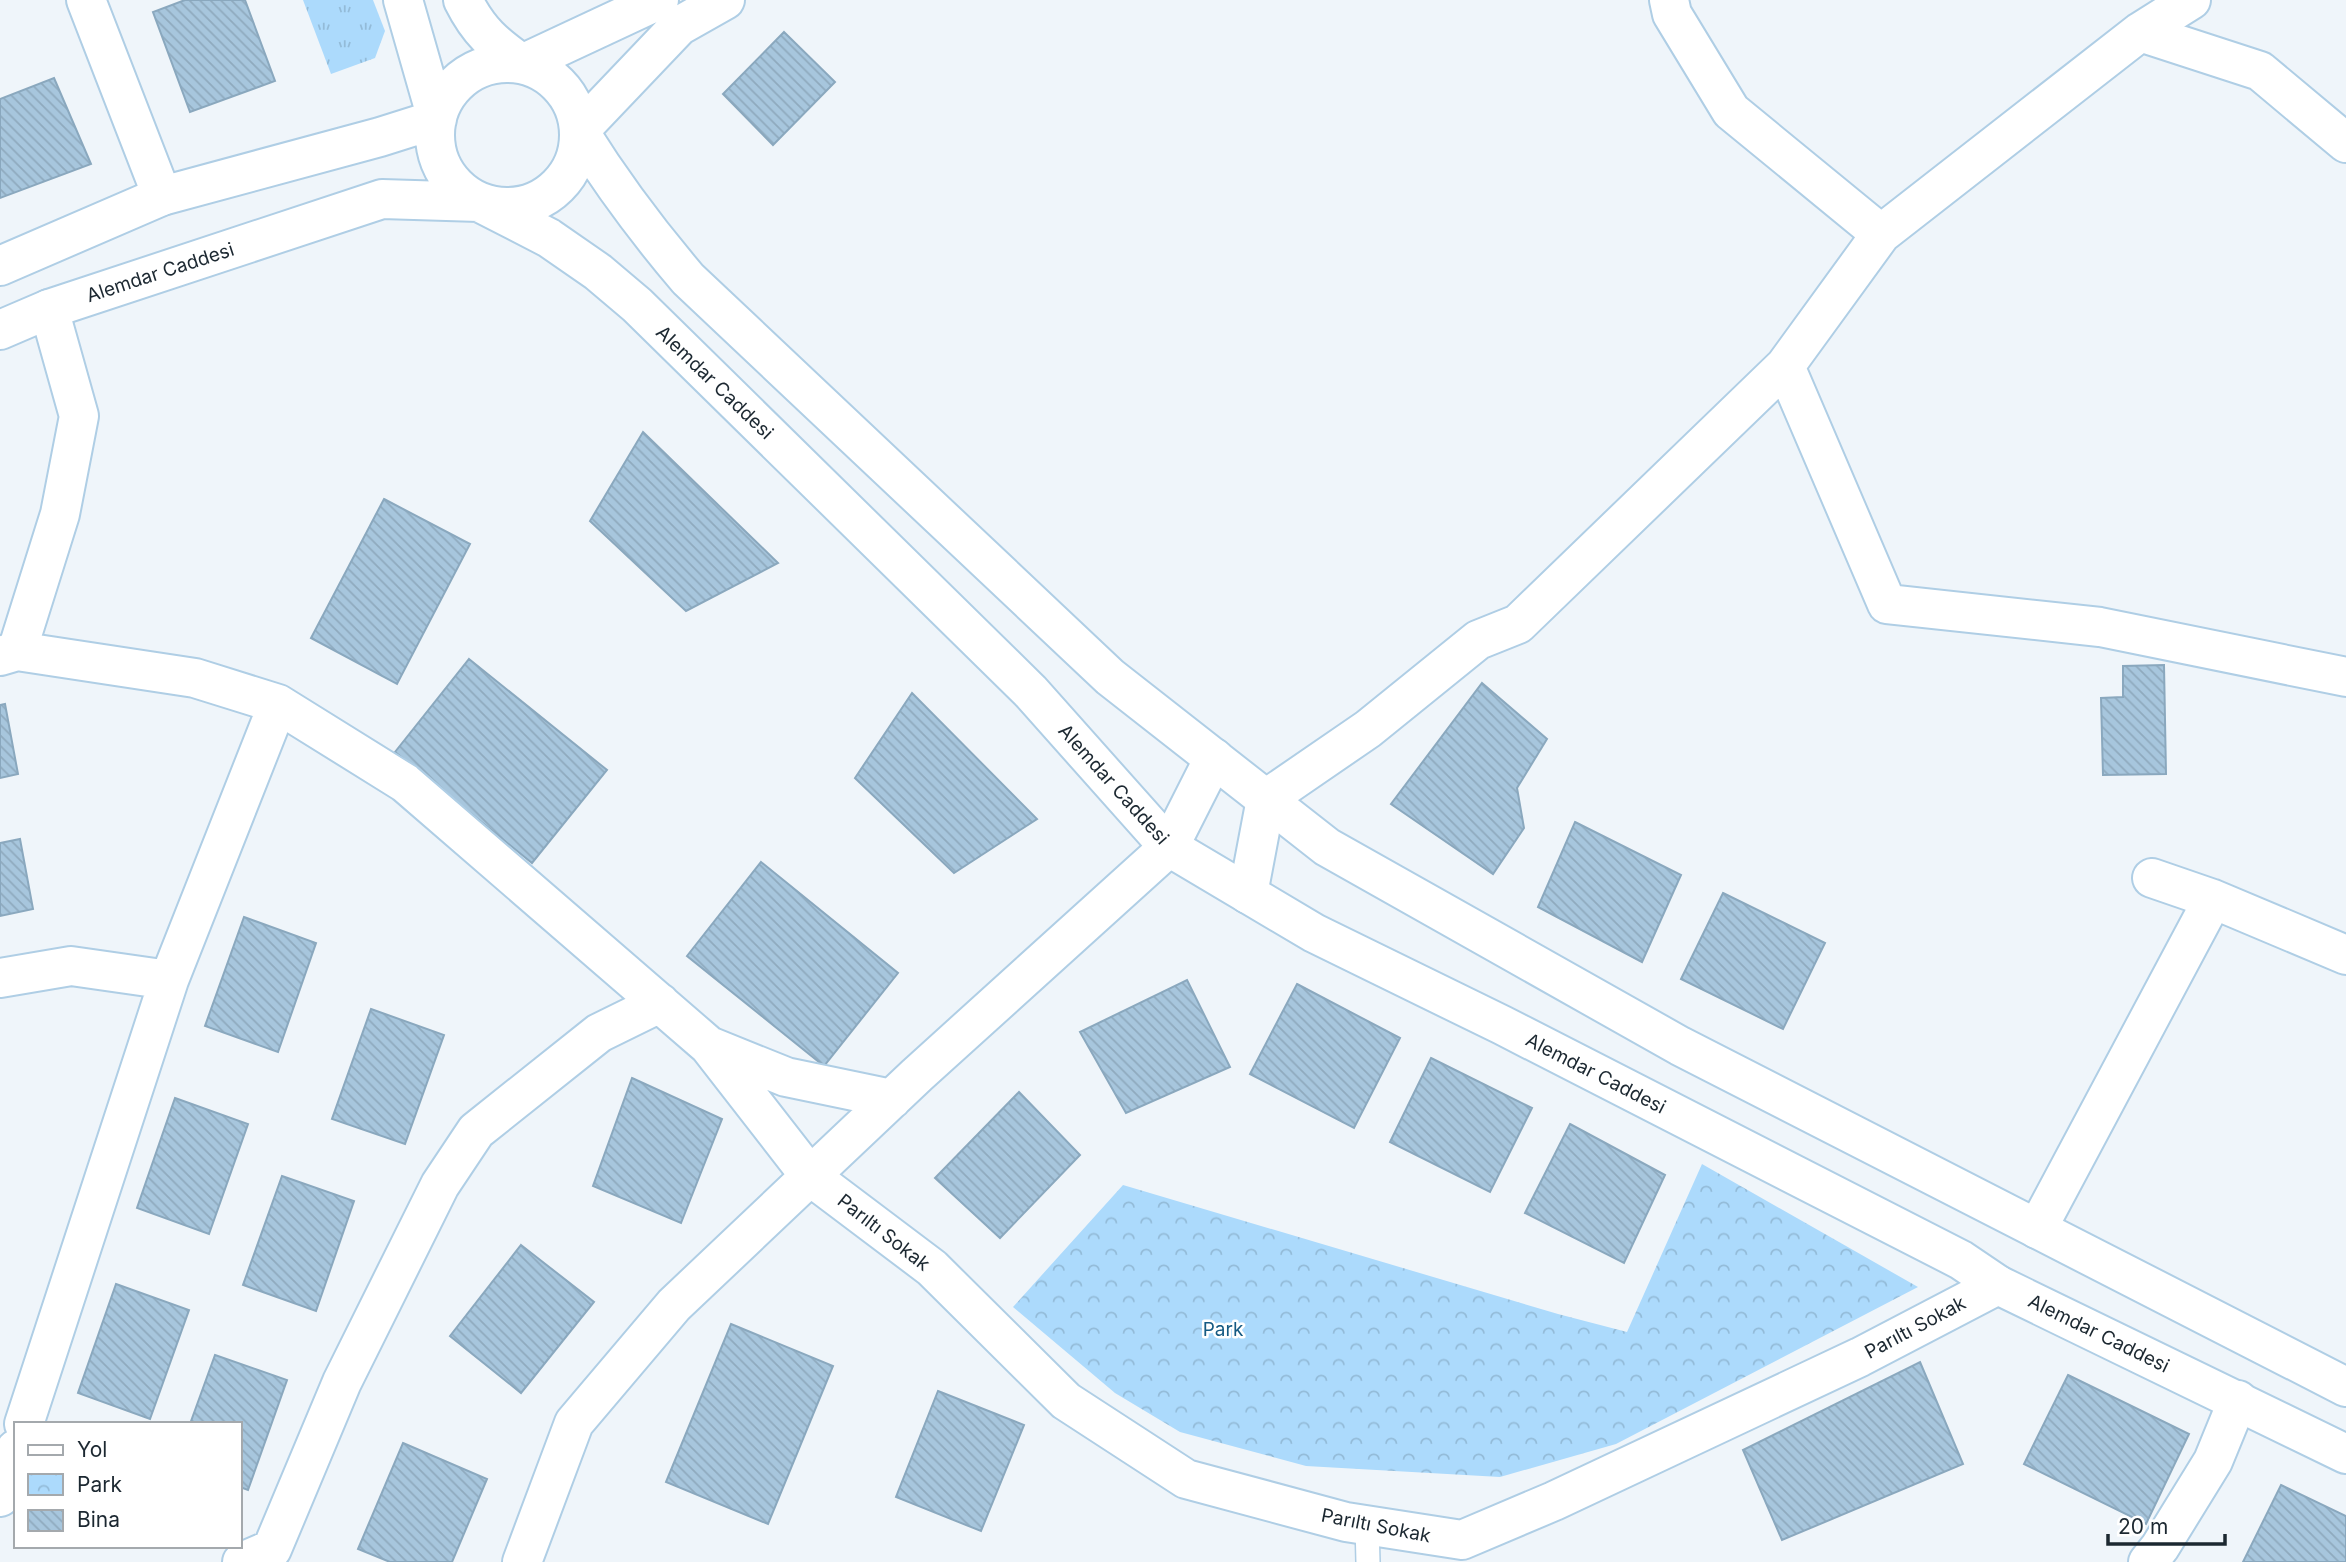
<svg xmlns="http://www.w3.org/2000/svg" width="2346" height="1562" viewBox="0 0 2346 1562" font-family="Inter,sans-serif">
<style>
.grass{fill:url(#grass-tufts)}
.park{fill:url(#park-crowns)}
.building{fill:url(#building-back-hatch);stroke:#8aa8be;stroke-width:2}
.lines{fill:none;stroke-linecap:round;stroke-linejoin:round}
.lane-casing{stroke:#afcee5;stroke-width:26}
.street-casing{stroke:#afcee5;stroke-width:42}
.secondary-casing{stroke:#afcee5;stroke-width:42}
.lane{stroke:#fff;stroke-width:23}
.street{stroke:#fff;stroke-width:38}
.secondary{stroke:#fff;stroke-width:38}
.labels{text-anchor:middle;stroke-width:5;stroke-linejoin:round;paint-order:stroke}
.street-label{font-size:19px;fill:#1c2831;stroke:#fff}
.park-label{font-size:19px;fill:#155a83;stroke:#fff}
</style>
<defs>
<pattern id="grass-tufts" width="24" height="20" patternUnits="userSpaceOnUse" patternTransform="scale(1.75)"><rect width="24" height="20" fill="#acdafc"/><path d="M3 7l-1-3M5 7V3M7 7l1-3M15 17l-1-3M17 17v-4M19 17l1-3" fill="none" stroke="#93bbd8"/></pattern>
<pattern id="park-crowns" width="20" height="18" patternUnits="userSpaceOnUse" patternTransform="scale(1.75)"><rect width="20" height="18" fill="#acdafc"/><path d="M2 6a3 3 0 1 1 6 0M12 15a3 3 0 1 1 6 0" fill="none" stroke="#93bbd8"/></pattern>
<pattern id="building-back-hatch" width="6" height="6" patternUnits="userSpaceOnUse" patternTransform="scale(1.75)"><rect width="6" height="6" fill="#a7c6dd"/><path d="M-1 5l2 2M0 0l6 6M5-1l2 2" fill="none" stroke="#8faabe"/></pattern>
</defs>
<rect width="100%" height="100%" fill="#eff5fa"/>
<path class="grass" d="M303,0H373L385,31L375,58L331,74Z"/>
<path class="park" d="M1702,1164L1918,1287L1616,1444L1500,1477L1306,1466L1180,1432L1115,1393L1013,1307L1123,1185L1558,1314L1627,1332Z"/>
<path class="building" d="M185,0H245L275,81L190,112L153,12Z
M784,32L835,82L773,145L723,94Z
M54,78L91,164L0,198V99Z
M643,432L778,563L686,611L590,521Z
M384,499L470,544L397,684L311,638Z
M469,659L607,770L532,863L395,752Z
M2164,665L2166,774L2103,775L2101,698L2123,697V666Z
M1482,683L1547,739L1517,788L1524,828L1493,874L1391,804Z
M912,693L1037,819L954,873L855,778Z
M5,704L18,774L0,778V705Z
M1575,822L1681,875L1642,962L1538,907Z
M20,839L33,909L0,916V843Z
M761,862L898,973L824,1066L687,956Z
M1723,893L1825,943L1783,1029L1681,979Z
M244,917L316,943L278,1052L205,1026Z
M1187,980L1230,1067L1126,1113L1080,1032Z
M1297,984L1400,1038L1354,1128L1250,1074Z
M371,1009L444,1035L405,1144L332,1119Z
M1431,1058L1532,1108L1490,1192L1390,1142Z
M632,1078L722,1119L681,1223L593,1186Z
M1019,1092L1080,1155L1000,1238L935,1178Z
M175,1098L248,1124L209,1234L137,1208Z
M1570,1124L1665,1175L1624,1263L1525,1213Z
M282,1176L354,1201L316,1311L243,1285Z
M521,1245L594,1302L521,1393L450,1336Z
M116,1284L189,1310L150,1419L78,1393Z
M731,1324L833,1366L768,1524L666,1482Z
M215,1355L287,1380L248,1490L240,1487V1424H190Z
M1920,1362L1963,1464L1782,1540L1743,1450Z
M2068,1375L2189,1434L2146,1524L2024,1464Z
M938,1391L1024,1425L981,1531L896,1497Z
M403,1443L487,1479L452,1562H390L358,1549Z
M2281,1485L2346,1516V1562H2243Z"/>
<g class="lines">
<g class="lane-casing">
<path id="lane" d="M1367,1525L1368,1562"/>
</g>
<g class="street-casing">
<path id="street" d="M86,0L162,196
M1669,0L1672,14L1731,111L1881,234
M2191,0L2140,32L1881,234L1785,366L1887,604L2100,627L2346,677
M2140,32L2260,71L2346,143
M17,651L60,514L79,416L49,309
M0,656L17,651L195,678L278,704L405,783L709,1046L810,1176L932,1268L1066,1401L1186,1479L1346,1522L1462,1540L1554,1501L1860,1357L1998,1285
M2152,878L2213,899L2346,955
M1248,894L1266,799L1368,729L1478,640L1518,624L1785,366
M0,978L71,966L169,980
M709,1046L786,1077L892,1099
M2037,1229L2213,899
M24,1424L169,980L278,704
M0,1497L16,1449
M242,1562L272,1549L342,1382L440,1185L476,1131L599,1033L660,1003
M522,1562L574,1423L674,1305L917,1075L1169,847L1214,758
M2148,1562L2160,1547L2213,1461L2238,1400"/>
</g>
<g class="secondary-casing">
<path id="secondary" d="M403,0L437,119
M463,0C479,32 494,44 522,64
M435 135a72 72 0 1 1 144 0a72 72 0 1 1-144 0Z
M522,64L659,0
M579,131C612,184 648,232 688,279L1110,677L1327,847L1680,1046L2346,1387
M579,131L679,26L725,0
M0,266L162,196L380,137L437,119
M0,330L49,309L382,199L479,202L549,238L598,272L637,305L1030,691L1169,847L1314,933L1502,1025L1961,1260L1998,1285L2346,1454"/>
</g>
<use href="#lane" class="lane"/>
<use href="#street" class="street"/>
<use href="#secondary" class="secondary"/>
</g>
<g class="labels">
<g class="street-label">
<text transform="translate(160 272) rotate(-18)" y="7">Alemdar Caddesi</text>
<text transform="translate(715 382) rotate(44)" y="7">Alemdar Caddesi</text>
<text transform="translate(1114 784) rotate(48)" y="7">Alemdar Caddesi</text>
<text transform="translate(1596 1073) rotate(27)" y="7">Alemdar Caddesi</text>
<text transform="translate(884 1232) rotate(38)" y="7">Parıltı Sokak</text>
<text transform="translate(1915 1327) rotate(-28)" y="7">Parıltı Sokak</text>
<text transform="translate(2099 1333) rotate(26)" y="7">Alemdar Caddesi</text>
<text transform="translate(1376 1525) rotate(11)" y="7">Parıltı Sokak</text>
</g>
<g class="park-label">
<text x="1223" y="1336">Park</text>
</g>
</g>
<rect x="14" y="1422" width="228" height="126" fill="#ffffff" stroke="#a4a9ad" stroke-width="2"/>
<rect x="28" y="1445" width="35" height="10" fill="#ffffff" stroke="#a4a9ad" stroke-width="2"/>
<text x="77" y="1457" font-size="21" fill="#1c2831">Yol</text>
<rect x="28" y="1474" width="35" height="21" fill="url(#park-crowns)" stroke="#a4a9ad" stroke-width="2"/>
<text x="77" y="1492" font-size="21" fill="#1c2831">Park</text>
<rect x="28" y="1510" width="35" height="21" fill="url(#building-back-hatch)" stroke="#a4a9ad" stroke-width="2"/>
<text x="77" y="1527" font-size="21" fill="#1c2831">Bina</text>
<path d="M2108 1534v10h117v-10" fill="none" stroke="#1c2831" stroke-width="3.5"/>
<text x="2118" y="1534" font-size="21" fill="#1c2831" stroke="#ffffff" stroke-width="5" paint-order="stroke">20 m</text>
</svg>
